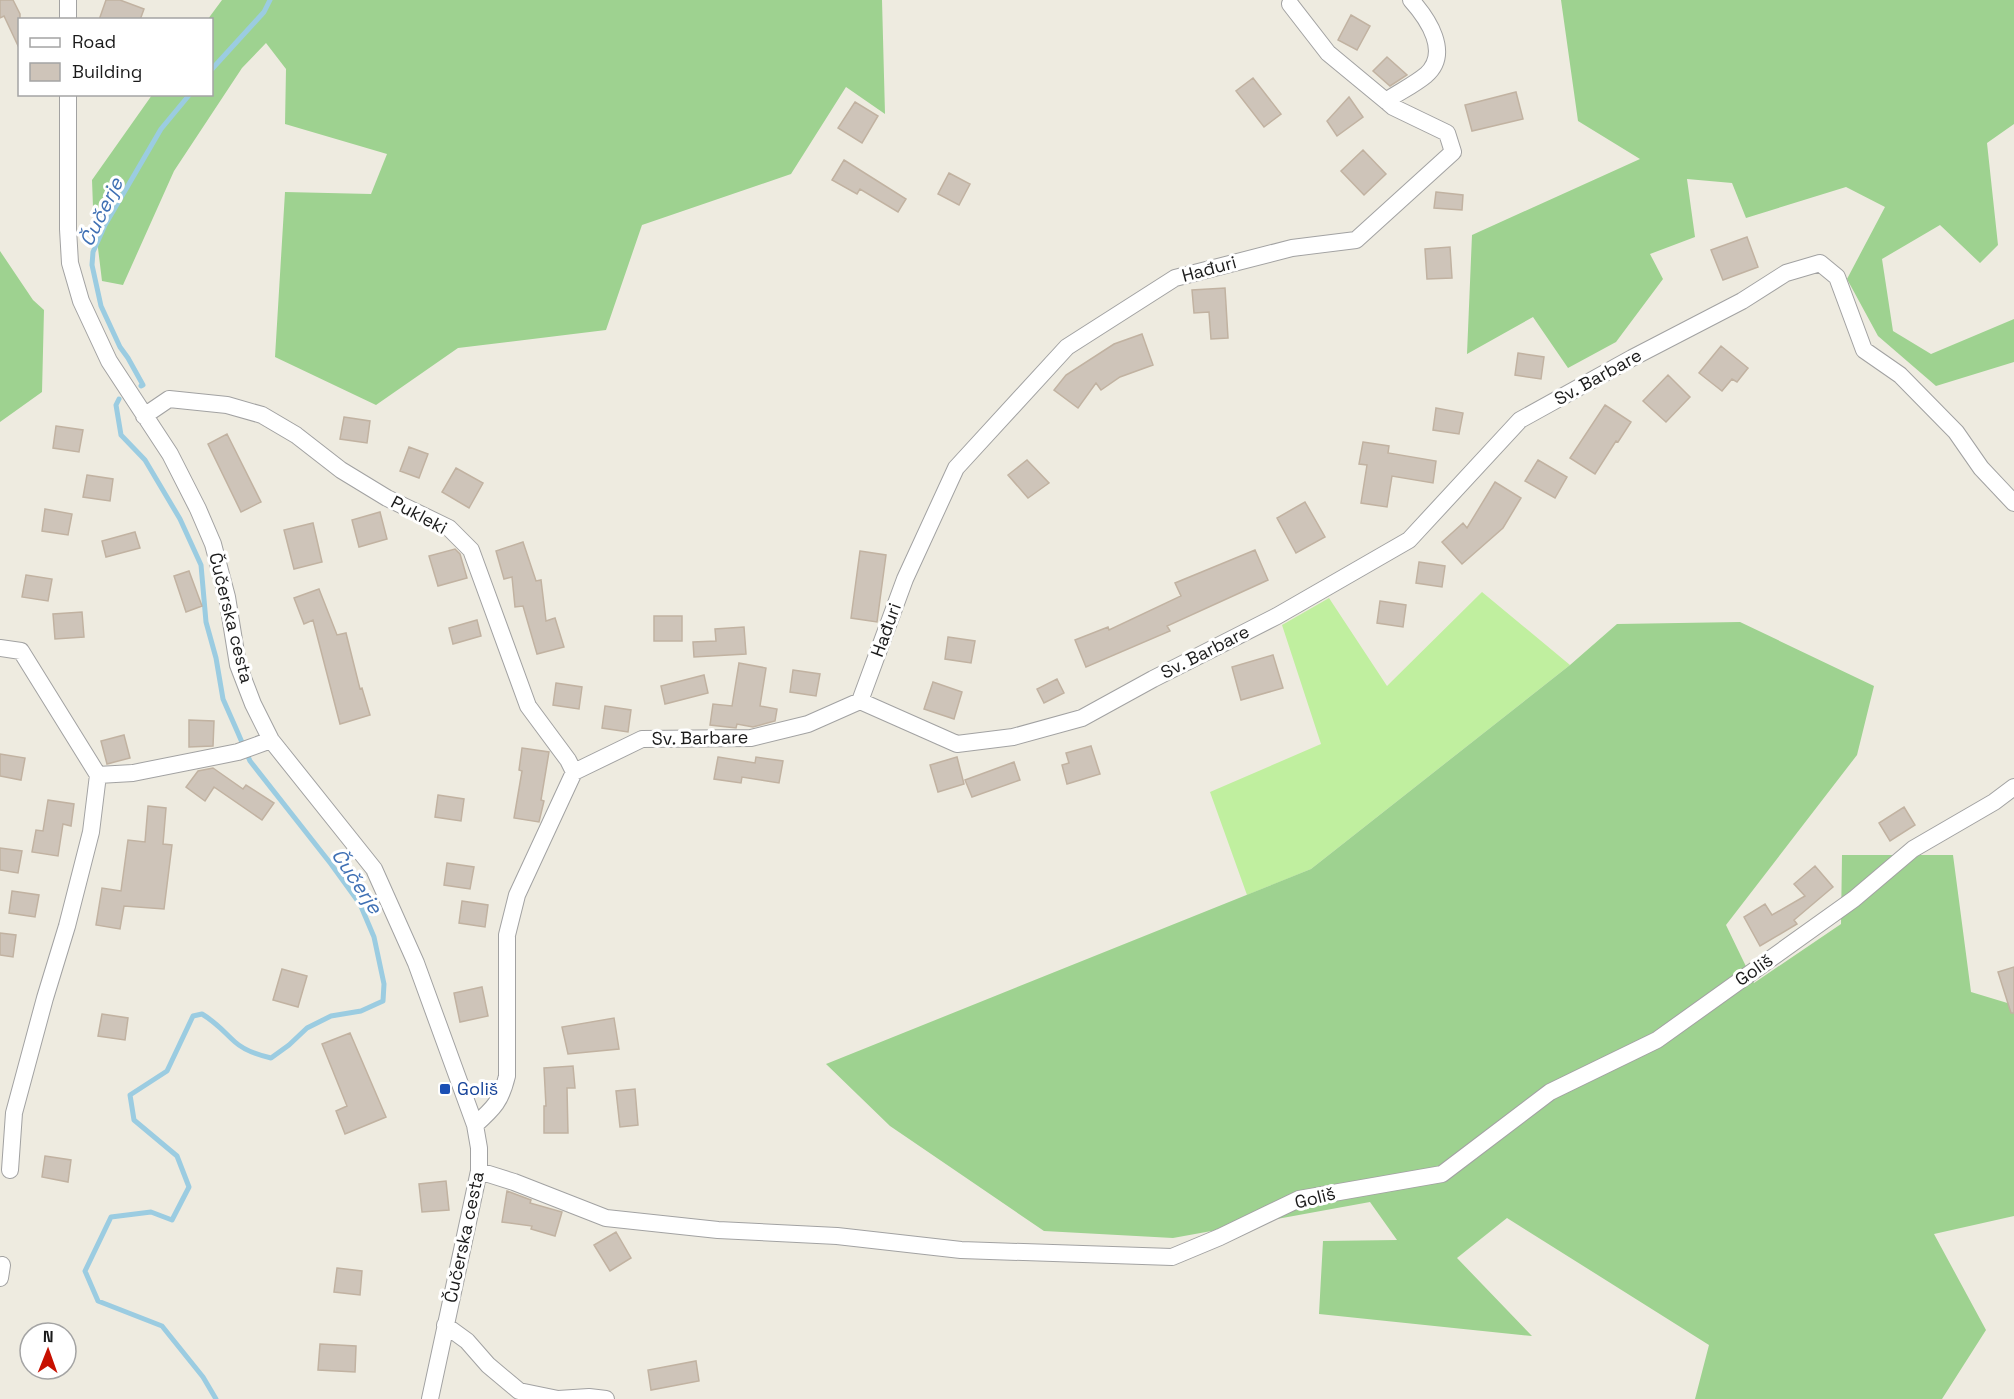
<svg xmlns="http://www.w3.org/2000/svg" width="2014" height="1399" viewBox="0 0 2014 1399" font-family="'Space Grotesk',sans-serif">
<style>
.grass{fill:#c0ef9f}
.forest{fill:#9ed290}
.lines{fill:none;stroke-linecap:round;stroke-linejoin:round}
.stream{stroke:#9bcce1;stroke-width:5}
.building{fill:#cec4b9;stroke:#c1b2a1;stroke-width:1.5}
.minor-casing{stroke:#a2a2a2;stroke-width:18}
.minor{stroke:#fff;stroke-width:16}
.transit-dot{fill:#1a4fb4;stroke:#fff;stroke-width:2}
.labels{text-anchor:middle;stroke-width:6;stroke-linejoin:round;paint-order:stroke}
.street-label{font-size:18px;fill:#1b1b1b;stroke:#fff}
.transit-label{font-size:18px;fill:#164399;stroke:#fff;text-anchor:start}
.water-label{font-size:20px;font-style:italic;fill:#3f70b4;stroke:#fff}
</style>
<rect width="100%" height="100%" fill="#eeebe0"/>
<path class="grass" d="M1482,592L1570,665L1311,869L1247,895L1210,792L1321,744L1282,625L1329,598L1387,686Z"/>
<path class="forest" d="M222,0H882L885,114L846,87L791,174L642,225L606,330L458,348L376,405L275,357L285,192L371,194L387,154L285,124L286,69L266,43L242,68L174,171L123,285L102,281L93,207L92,180L152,95L212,94V20L208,19Z
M1561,0H2014V124L1987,143L1998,245L1980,263L1940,225L1882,259L1893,331L1931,354L2014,319V362L1936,386L1878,336L1847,279L1885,207L1846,187L1746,218L1732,183L1687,179L1695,237L1650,254L1663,279L1616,342L1568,368L1533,317L1467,354L1472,235L1640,159L1578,121Z
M0,251L33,300L44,310L42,392L0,422Z
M1740,622L1874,686L1857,755L1726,925L1754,983L1841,924L1842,855H1953L1971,992L2014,1005V1216L1934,1234L1986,1330L1942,1399H1695L1709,1345L1507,1218L1457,1258L1532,1336L1319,1314L1323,1241L1397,1240L1370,1202L1173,1238L1044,1231L890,1126L826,1064L1311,869L1570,665L1617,624Z"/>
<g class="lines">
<path class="stream" d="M212,69L264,12L270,0
M141,386L143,385L128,358L120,347L101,306L92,265L93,252L105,225L161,129L190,94
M119,399L116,405L121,435L145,460L180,519L201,565L206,622L216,658L223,699L238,733L250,761L331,864L360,904L374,937L384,984L383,1001L361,1011L331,1016L307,1028L289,1045L271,1058C258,1055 245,1051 235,1042C223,1031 217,1023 202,1014L193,1016L167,1071L130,1095L134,1120L177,1156L189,1187L172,1220L151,1212L111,1217L85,1271L98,1301L162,1326L203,1377L216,1399"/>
</g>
<path class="building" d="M0,0H13L20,14V50L4,16L0,18Z
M106,0H120L144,9L140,20H99Z
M1351,15L1370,26L1357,50L1338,40Z
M1387,57L1407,75L1390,86L1373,71Z
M1253,78L1281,114L1264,127L1236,91Z
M1516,92L1523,119L1472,131L1465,105Z
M1349,97L1363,117L1337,136L1327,121Z
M855,102L878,116L862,143L838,128Z
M1363,150L1386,174L1364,195L1341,171Z
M844,160L906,199L898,212L860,189L857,194L832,180Z
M949,173L970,184L959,205L938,194Z
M1436,192L1463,195L1462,210L1434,208Z
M1747,237L1758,267L1723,280L1711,250Z
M1450,247L1452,278L1427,279L1425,249Z
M1225,288L1228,338L1211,339L1209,312L1194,313L1192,290Z
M1142,334L1153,365L1120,377L1101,390L1096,383L1078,408L1054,390L1066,375L1114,344Z
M1721,346L1748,368L1737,382L1732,379L1722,391L1699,373Z
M1518,353L1544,357L1541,379L1515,375Z
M1668,375L1690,397L1666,422L1643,401Z
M1605,405L1631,422L1618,442L1616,441L1595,474L1570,458Z
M1436,408L1463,413L1459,434L1433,430Z
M344,417L370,421L367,443L340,439Z
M56,426L83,430L79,452L53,448Z
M227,434L261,502L241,512L208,444Z
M1363,442L1389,446L1388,453L1436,461L1433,483L1392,476L1387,507L1361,503L1367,465L1359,464Z
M409,447L428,454L419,478L400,471Z
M1027,460L1049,483L1028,498L1008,475Z
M1538,460L1567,477L1555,498L1525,481Z
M456,468L483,483L469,508L442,492Z
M87,475L113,479L110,501L83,497Z
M1495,482L1521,498L1503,528L1462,564L1442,542L1463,523L1467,528Z
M1305,502L1325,537L1296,553L1277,518Z
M45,509L72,514L68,535L42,531Z
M380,512L387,539L359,547L352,520Z
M313,523L322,562L294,569L284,530Z
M135,532L140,548L106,557L102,541Z
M523,542L536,581L541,580L546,621L555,618L564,647L537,654L523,606L515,607L512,577L504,579L496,551Z
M455,549L460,554L467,578L438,586L429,556Z
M1255,550L1268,580L1167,626L1170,631L1086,667L1075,640L1108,627L1109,630L1181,596L1175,583Z
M860,551L886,555L877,622L851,618Z
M1419,562L1445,566L1442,587L1416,583Z
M189,571L202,606L186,612L174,576Z
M26,575L52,579L48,601L22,597Z
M319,589L337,635L346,633L360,689L362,688L370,715L340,724L313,620L304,624L294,598Z
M1380,601L1406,605L1403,627L1377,623Z
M82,612L84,637L55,639L53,614Z
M654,616H682V641H654Z
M477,620L481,636L453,644L449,628Z
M744,627L746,654L694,657L693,642L716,641L715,629Z
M948,637L975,641L971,663L945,659Z
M1273,655L1283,688L1241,700L1232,667Z
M739,663L766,668L760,706L777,709L775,721L753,727L737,724L736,728L710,725L713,704L732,706Z
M793,670L820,674L816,696L790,692Z
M704,675L708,693L665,704L661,686Z
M1057,679L1064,693L1044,703L1037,689Z
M933,682L962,692L954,719L924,709Z
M556,683L582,687L579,709L553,705Z
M605,706L631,710L628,732L602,728Z
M189,720L214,721L213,746L189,747Z
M124,735L130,758L107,764L101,741Z
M1091,746L1100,774L1067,784L1062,765L1069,763L1066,753Z
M522,748L549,752L541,800L544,801L539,822L514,818L522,771L519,770Z
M0,754L25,758L21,780L0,776Z
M718,757L755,763L756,757L783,761L779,783L742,777L741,783L714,779Z
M957,757L964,784L938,792L930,765Z
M1014,762L1020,780L972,797L965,780Z
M213,768L243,789L246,785L274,803L262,820L214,787L205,801L186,787L198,771Z
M438,795L464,799L461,821L435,817Z
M48,800L74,804L71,826L63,824L58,856L32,852L36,830L43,831Z
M148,806L166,808L163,844L172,845L164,909L124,906L120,929L96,925L102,888L121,891L128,840L145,842Z
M1904,807L1915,825L1890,841L1879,823Z
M0,848L22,851L18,873L0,870Z
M447,863L474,867L470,889L444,885Z
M1815,866L1833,887L1794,920L1797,924L1760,946L1744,917L1765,904L1772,915L1805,896L1794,884Z
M12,891L39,895L35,917L9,913Z
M462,901L488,905L485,927L459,923Z
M0,933L16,935L13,957L0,955Z
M2014,967V1013H2011L1998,972Z
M282,969L307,976L298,1007L273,1000Z
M482,987L488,1016L460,1022L454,993Z
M102,1014L128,1018L125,1040L98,1036Z
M614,1018L619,1049L568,1054L562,1027Z
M350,1033L386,1117L345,1134L336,1111L347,1106L322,1044Z
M573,1066L575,1088H567L568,1133H544V1106H546L544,1068Z
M635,1089L638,1125L620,1127L616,1091Z
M45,1156L71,1160L68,1182L42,1177Z
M446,1181L449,1210L422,1212L419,1184Z
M507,1191L531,1200L530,1203L562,1212L555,1236L531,1229L532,1226L502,1222Z
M616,1232L631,1258L610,1271L594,1245Z
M337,1268L362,1271L360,1295L334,1292Z
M320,1344L356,1346L355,1372L318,1370Z
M696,1361L699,1381L651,1390L648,1370Z"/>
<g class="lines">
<g class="minor-casing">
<path id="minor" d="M68,0V20
M68,94V229L70,263L81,301L109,361L170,454L198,509L213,544L227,597L238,665L253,704L271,740L374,869L416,963L475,1125L479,1148V1171L430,1399
M1386,101C1399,92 1414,85 1426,75C1451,53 1428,19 1411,0
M144,416L169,399L227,405L262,415L296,435L341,470L387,498L449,528L471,550L528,706L568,760L574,772
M0,648L21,651L98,775L133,773L238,752L271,740
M860,701L905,579L956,468L1067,347L1175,278L1292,248L1356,240L1453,152L1447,133L1393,107L1386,101L1328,53L1290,4
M475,1125C494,1108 501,1101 507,1076V935L517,895L574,772L642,739L751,738L808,724L860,701L957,744L1013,737L1082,718L1153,679L1277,616L1409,540L1520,420L1632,358L1742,301L1786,273L1820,263L1837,277L1864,350L1900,375L1956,432L1981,468L2014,503
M10,1170L14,1113L45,998L67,926L91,832L98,775
M479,1171L514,1182L606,1218L718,1230L837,1236L961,1250L1172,1257L1220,1237L1299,1199L1442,1174L1550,1092L1657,1040L1854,899L1913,849L1994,802L2014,787
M0,1278L2,1265
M445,1325L467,1341L488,1365L519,1391L558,1399L589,1397L606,1399"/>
</g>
<use href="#minor" class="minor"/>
</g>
<rect class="transit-dot" x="439" y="1083" width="12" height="12" rx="3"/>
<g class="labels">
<g class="street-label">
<text transform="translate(1209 269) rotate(-15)" y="6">Hađuri</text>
<text transform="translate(1598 377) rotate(-29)" y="6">Sv. Barbare</text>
<text transform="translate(419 515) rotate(28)" y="6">Pukleki</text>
<text transform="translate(231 618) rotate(76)" y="6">Čučerska cesta</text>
<text transform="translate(886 630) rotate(-70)" y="6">Hađuri</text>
<text transform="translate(1205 652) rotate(-27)" y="6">Sv. Barbare</text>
<text transform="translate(700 738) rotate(-1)" y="6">Sv. Barbare</text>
<text transform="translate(1754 970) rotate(-35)" y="6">Goliš</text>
<text transform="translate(1315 1198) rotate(-14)" y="6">Goliš</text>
<text transform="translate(464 1237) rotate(-78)" y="6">Čučerska cesta</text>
</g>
<g class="transit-label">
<text x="457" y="1095">Goliš</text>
</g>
<g class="water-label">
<text transform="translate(101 212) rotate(-64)" y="7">Čučerje</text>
<text transform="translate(357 881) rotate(56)" y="7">Čučerje</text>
</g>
</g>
<rect x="18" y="18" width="195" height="78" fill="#ffffff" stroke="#a4a4a4" stroke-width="1.5"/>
<rect x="30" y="38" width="30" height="9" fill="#ffffff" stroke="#a4a4a4" stroke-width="1.5"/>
<text x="72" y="48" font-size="18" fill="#1b1b1b">Road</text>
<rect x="30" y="63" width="30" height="18" fill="#cec4b9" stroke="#a4a4a4" stroke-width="1.5"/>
<text x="72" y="78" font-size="18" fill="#1b1b1b">Building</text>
<g transform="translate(48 1351) rotate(1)"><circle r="28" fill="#ffffff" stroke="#a4a4a4" stroke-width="1.5"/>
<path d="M0-4.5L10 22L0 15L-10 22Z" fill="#c71000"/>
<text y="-9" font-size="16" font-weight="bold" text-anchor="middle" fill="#1b1b1b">N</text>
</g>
</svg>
